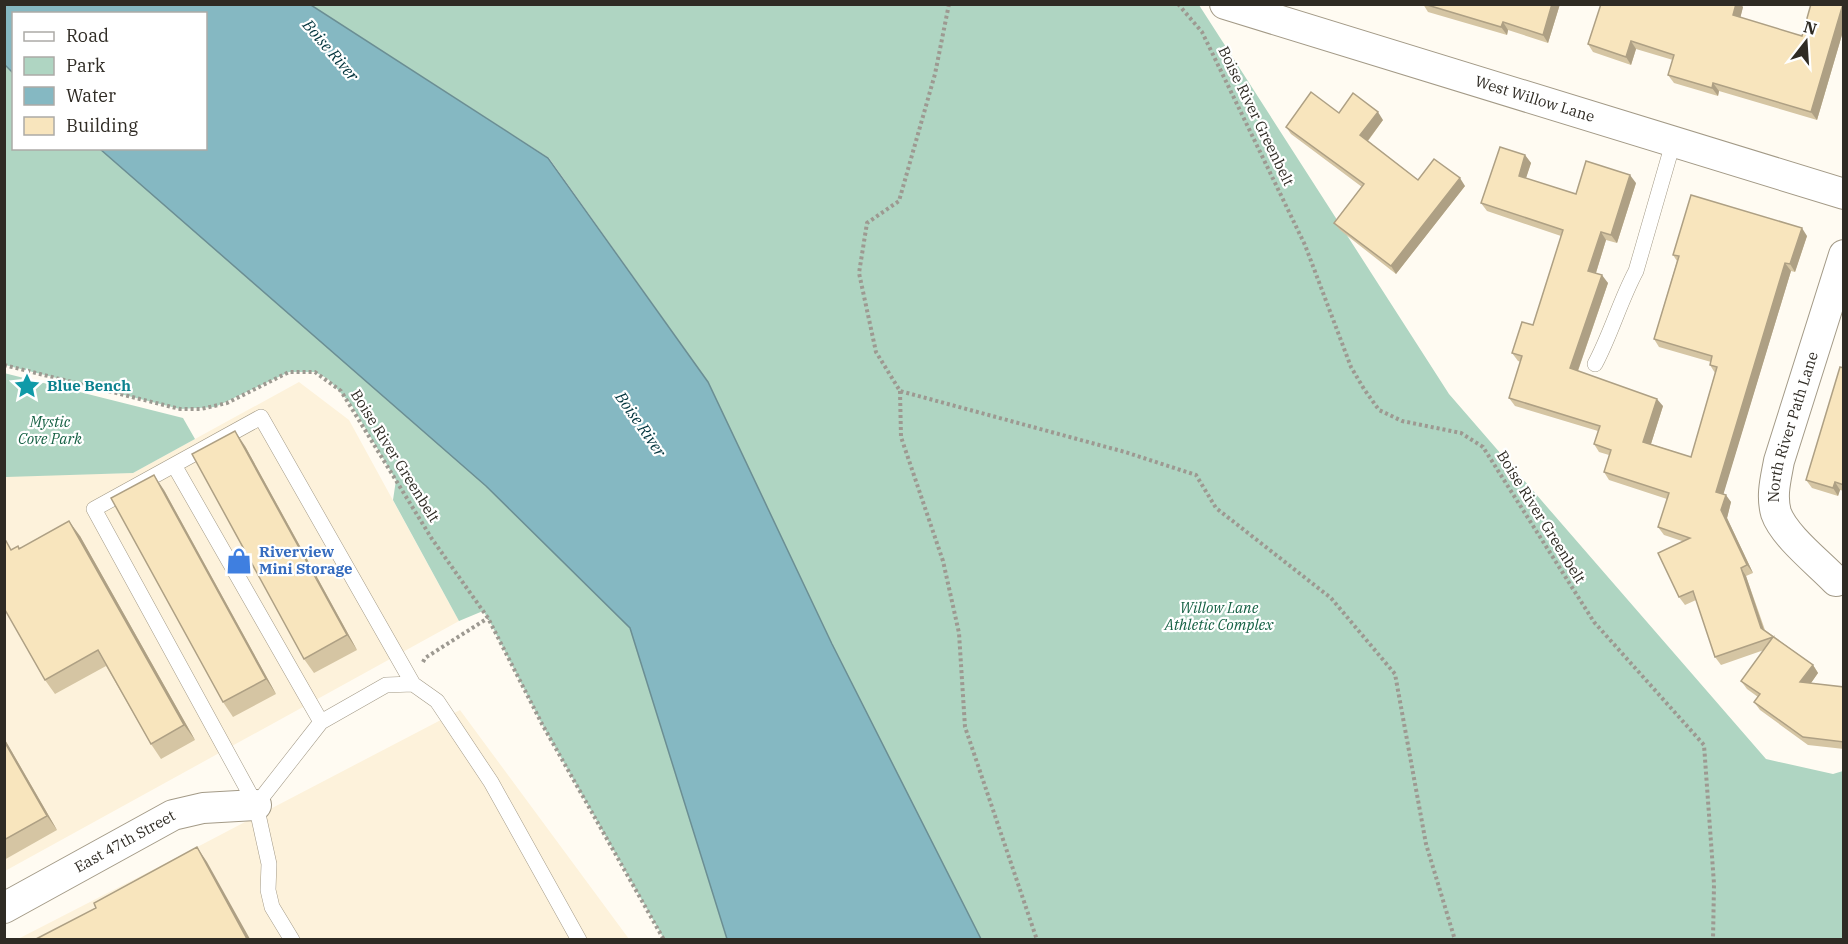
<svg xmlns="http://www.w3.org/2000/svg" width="1848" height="944" viewBox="0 0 1848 944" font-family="'IBM Plex Serif',serif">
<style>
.built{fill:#fdf2db}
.green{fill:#afd5c2}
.water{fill:#85b8c2;stroke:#6b8e93;stroke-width:1.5}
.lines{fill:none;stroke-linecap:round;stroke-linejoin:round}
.lane-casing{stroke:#a39a87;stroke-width:16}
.street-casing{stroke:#a39a87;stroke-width:32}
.path{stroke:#9d9991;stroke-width:4;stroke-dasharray:3 3;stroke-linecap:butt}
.lane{stroke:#fff;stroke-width:15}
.street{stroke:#fff;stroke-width:30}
.wall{fill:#d5c5a3}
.shaded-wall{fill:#aea084}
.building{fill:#f8e5bd;stroke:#aea084;stroke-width:1.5}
.labels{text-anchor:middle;stroke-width:4.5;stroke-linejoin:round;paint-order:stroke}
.street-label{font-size:15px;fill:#2f2b24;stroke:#fff}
.culture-label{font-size:15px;font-weight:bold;fill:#0d838f;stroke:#fff;text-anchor:start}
.park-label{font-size:15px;font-style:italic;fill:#166144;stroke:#fff}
.shop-label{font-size:15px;font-weight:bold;fill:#366cbe;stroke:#fff;text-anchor:start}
.water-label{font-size:16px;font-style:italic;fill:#00333c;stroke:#fff}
</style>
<rect width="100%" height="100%" fill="#fffbf2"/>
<path class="built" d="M299,382L349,420L459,621L5,871V476L133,473Z
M460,710L629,939L16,940L203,844Z"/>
<path class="green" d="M311,5H1199L1449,394L1766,759L1833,774L1843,771V939H981L832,644L708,382L549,158Z
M4,65L13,73L14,148L100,149L486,486L630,628L727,939H664L542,724L488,618L483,611L459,621L393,500L396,480L351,404L328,379L315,372H289L215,407L180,409L5,365Z
M4,373L183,418L195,439L133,473L6,477Z"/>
<path class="water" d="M5,4L311,5L548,158L708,382L832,644L981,939H727L630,628L486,486L100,149L206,148V14H14L13,73L5,65Z"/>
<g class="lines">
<g class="lane-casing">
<path id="lane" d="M1595,364C1611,334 1620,301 1636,271L1673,143
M174,465L321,722
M256,805L321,722L386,685L413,684L437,701L491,782L579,940
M292,940L272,907L268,890L269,864L256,805L94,509L261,417L413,684"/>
</g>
<g class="street-casing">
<g id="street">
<path id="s1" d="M1225,4L1844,194"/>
<path id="s2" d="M1836,581C1819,563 1784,536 1776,513C1771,495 1776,478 1779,461L1844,255"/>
<path id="s3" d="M4,908L173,815L203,808L256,805"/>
</g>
</g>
<path class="path" d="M949,4L935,74L899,201L867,223L859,273L876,352L900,391L1125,452L1196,475L1216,508L1331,598L1395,674L1426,844L1455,940
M1178,4L1202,32L1235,100L1305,245L1351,367L1364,389L1379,410L1402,421L1461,433L1483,447L1594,622L1704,745L1714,884L1713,940
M4,365L180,409H201L227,403L289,372H315L341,391L432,539L488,618L542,724L664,940
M900,391L901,437L943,561L959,633L965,727L1037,940
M423,662L425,658L488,618"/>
<use href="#lane" class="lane"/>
<use href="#street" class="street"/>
</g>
<path class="wall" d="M1423,4H1560L1548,43L1508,30L1507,35L1428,12Z
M1844,4V28L1817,120L1719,91L1718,96L1674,83L1668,75L1673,60L1636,49L1631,65L1593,52L1588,44L1743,7L1740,18L1802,36Z
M1383,120L1368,141L1418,180L1465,186L1396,274L1340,230L1334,223L1362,187L1291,134L1286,127Z
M1525,155L1531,163L1526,178L1576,194L1636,183L1617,243L1606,240L1596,273L1608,283L1578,371L1663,406L1651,444L1691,457L1715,373L1710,365L1711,362L1659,347L1654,339L1677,261L1673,255L1807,236L1795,272L1791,271L1723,494L1731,502L1727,518L1753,573L1746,576L1765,630L1813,665L1818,673L1811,683L1844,687V749L1808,745L1760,710L1754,702L1758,697L1747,689L1741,681L1764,650L1721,665L1715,657L1696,600L1685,605L1679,597L1682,541L1664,535L1658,527L1667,499L1609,480L1604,472L1609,455L1599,452L1594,444L1598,431L1515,406L1509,398L1521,362L1518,361L1512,353L1533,325L1561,236L1487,211L1481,203Z
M1844,368V491L1840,490L1838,496L1812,488L1806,480Z
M245,446L357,650L314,673L304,659Z
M164,490L276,694L233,717L223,702Z
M80,536L195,740L161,759L151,744L106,666L55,694L45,680L12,549Z
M4,738L57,830L4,860Z"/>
<path class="shaded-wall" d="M1552,4H1560L1548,43L1543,35Z
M1736,4H1741L1743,7L1739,23L1733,15Z
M1843,4H1844V28L1817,120L1811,112Z
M1503,22L1508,30L1507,35L1501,27Z
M1631,41L1636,49L1631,65L1626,57Z
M1713,83L1719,91L1718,96L1712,88Z
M1378,112L1383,120L1366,143L1360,135Z
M1525,155L1531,163L1524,184L1519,176Z
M1630,175L1636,183L1617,243L1611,235Z
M1460,178L1465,186L1396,274L1391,266Z
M1802,228L1807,236L1795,272L1790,264Z
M1601,232L1606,240L1594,279L1588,271Z
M1785,263L1791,271L1722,499L1716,492Z
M1602,275L1608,283L1576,376L1570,368Z
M1657,399L1663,406L1649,450L1643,442Z
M235,431L245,446L357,650L347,635Z
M154,475L164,490L276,694L266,679Z
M1835,482L1840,490L1838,496L1833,488Z
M1726,495L1731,502L1727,518L1753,573L1747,565L1721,510Z
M69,521L80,536L195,740L184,725Z
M1741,568L1746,576L1766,636L1761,628Z
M1813,665L1818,673L1806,690L1800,682Z
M4,738L57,830L47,816L4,741Z
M197,847L207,862L250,939H247Z"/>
<path class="building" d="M1424,4H1552L1543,35L1503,22L1501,27Z
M1601,4H1736L1733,15L1802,36L1811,4H1843L1811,112L1713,83L1712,88L1668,75L1674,55L1631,41L1626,57L1588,44Z
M1311,92L1339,113L1353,93L1378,112L1360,135L1418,180L1434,159L1460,178L1391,266L1334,223L1364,184L1286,127Z
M1500,147L1525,155L1519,176L1576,194L1586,161L1630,175L1611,235L1601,232L1588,271L1602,275L1570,368L1657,399L1643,442L1691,457L1717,367L1710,365L1712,356L1654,339L1679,256L1673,255L1691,195L1802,228L1790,264L1785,263L1716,492L1726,495L1721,510L1747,565L1741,568L1761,628L1813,665L1800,682L1844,687V742L1803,737L1754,702L1760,694L1741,681L1773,637L1715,657L1693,591L1679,597L1658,553L1690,538L1658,527L1669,493L1604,472L1611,450L1594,444L1600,426L1509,398L1522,356L1512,353L1522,322L1533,325L1563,230L1481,203Z
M1840,367L1844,368V485L1835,482L1833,488L1806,480Z
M235,431L347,635L304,659L192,454Z
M154,475L266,679L223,702L111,498Z
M69,521L184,725L151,744L98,650L45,680L4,608V542L6,541L11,550L18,546L19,549Z
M4,741L47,816L4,840Z
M197,847L247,939H36L96,908L94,903Z"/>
<defs>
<g id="sight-bare" transform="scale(2.07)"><path d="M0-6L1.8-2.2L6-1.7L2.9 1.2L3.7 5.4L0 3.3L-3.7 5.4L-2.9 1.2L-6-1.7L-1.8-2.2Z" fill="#0f9aa8" stroke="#fff" stroke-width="2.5" paint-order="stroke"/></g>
<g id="shop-bare" transform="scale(2.07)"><path d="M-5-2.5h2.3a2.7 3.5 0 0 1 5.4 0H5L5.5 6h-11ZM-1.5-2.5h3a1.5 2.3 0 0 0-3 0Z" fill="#3f7fe0" stroke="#fff" stroke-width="2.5" paint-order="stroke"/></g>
</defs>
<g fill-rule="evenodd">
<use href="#sight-bare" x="27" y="386"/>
<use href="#shop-bare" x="239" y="561"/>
</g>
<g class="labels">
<g class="street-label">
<text dy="5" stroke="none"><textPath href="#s1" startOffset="324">West Willow Lane</textPath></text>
<text transform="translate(1256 116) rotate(64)" y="5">Boise River Greenbelt</text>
<text dy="5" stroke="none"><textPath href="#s2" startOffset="180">North River Path Lane</textPath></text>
<text transform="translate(395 456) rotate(58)" y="5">Boise River Greenbelt</text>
<text transform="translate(1541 517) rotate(58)" y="5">Boise River Greenbelt</text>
<text dy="5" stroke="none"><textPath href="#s3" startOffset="138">East 47th Street</textPath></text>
</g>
<g class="culture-label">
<text x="47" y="391">Blue Bench</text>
</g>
<g class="park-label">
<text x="50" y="427">Mystic<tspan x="50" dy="17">Cove Park</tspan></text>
<text x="1219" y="613">Willow Lane<tspan x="1219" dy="17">Athletic Complex</tspan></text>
</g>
<g class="shop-label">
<text x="259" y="557">Riverview<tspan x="259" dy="17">Mini Storage</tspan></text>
</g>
<g class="water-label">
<text transform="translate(331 50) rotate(49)" y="6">Boise River</text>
<text transform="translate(641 424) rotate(55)" y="6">Boise River</text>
</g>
</g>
<rect width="1848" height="944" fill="none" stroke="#2f2b24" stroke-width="12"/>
<rect x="12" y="12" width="195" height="138" fill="#ffffff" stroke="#acaaa7" stroke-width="1.5"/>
<rect x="24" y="32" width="30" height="9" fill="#ffffff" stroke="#acaaa7" stroke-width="1.5"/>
<text x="66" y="42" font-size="18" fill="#2f2b24">Road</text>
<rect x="24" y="57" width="30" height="18" fill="#afd5c2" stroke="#acaaa7" stroke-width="1.5"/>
<text x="66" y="72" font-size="18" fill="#2f2b24">Park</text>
<rect x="24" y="87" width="30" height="18" fill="#85b8c2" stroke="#acaaa7" stroke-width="1.5"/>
<text x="66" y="102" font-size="18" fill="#2f2b24">Water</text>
<rect x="24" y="117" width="30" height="18" fill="#f8e5bd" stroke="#acaaa7" stroke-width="1.5"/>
<text x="66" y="132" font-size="18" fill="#2f2b24">Building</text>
<g transform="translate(1806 42) rotate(17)" stroke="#ffffff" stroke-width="4.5" paint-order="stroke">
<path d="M0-4.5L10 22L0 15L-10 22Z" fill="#2f2b24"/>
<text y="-9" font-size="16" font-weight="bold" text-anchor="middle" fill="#2f2b24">N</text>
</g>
</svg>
